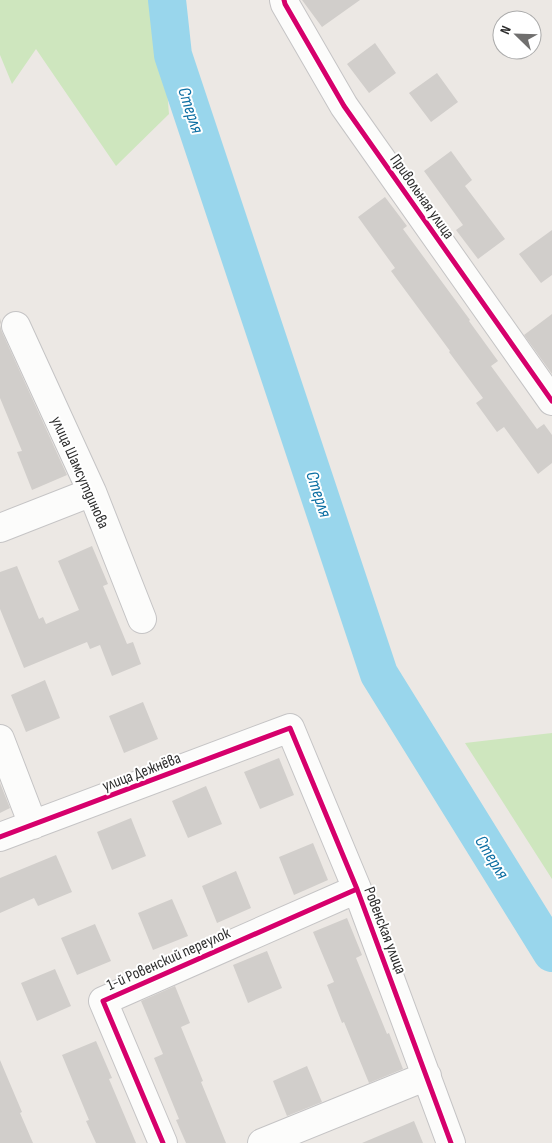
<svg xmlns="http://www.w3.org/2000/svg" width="552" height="1143" viewBox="0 0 552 1143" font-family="'Sofia Sans Condensed',sans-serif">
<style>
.green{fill:#cee6be}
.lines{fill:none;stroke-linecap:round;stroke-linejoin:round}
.river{stroke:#99d6ec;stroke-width:38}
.building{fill:#d1cecb}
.minor-casing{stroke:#c5c4c5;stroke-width:30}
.minor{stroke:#fcfcfb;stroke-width:28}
.cycleway-casing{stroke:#fff;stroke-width:8}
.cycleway{stroke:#d6006c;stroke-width:5}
.labels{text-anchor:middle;stroke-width:4;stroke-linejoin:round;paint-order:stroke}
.street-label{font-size:16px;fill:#2e2e2e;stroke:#fff}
.water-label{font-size:18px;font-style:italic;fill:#0d6fa3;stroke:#fff}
</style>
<rect width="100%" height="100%" fill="#ece8e4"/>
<path class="green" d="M0,0H157L164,53L169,114L116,166L36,49L12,84L0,55Z
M552,733V879L465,743Z"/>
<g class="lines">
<path class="river" d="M167,0L173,55L379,674L552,953"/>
</g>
<path class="building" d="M302,0H360L322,27Z
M375,43L396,73L369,93L347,64Z
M437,73L458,102L431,122L409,93Z
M451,151L472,180L465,186L505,239L478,259L456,230L463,225L424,171Z
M385,197L407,226L403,229L470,320L469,321L498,361L491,366L537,429L544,424L552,435V463L538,474L504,427L497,432L476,403L483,398L449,352L450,351L391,271L395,268L358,217Z
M552,230V275L541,283L519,254Z
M552,314V374L524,335Z
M0,318L1,322L0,325L2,332L67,475L32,490L17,452L22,451L0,398Z
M92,546L108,584L103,586L127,644L133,642L141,664L112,676L100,645L90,649L87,642L24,668L0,609V572L17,566L39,619L43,617L46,624L79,610L58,561Z
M45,680L60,718L26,732L11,695Z
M143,702L158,739L124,753L109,716Z
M279,758L294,795L260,809L244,772Z
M0,783L10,808L0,813Z
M206,786L222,824L188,838L172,801Z
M131,818L146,856L112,870L97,832Z
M313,843L328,880L294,895L279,857Z
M56,855L72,892L38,906L34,898L0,913V878Z
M236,871L251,908L217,923L202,886Z
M172,899L188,936L153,950L138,913Z
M347,918L362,955L356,958L387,1034L389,1033L403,1069L369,1083L344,1022L342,1023L327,985L334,982L313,932Z
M95,924L111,961L77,975L61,938Z
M267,951L282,988L248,1003L233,965Z
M55,969L71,1006L37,1021L21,983Z
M175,986L190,1023L181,1027L203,1081L201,1082L226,1143H186L176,1120L179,1119L154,1058L163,1054L141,1001Z
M96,1041L112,1078L109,1079L136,1143H96L86,1121L89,1120L62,1055Z
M0,1060L22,1112L20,1113L33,1143H0Z
M307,1066L322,1102L287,1116L273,1081Z
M414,1121L423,1143H362Z"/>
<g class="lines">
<g class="minor-casing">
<path id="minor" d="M284,0L285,4L344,106L552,401
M16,326L92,492L142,619
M0,528L92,492
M0,739L33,825
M0,837L290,728L357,889L451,1143
M163,1143L103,1001L357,889
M262,1143L427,1076"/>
</g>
<use href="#minor" class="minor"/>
<g class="cycleway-casing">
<path id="cycleway" d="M284,0L285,4L344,106L552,401
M0,837L290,728L357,889L451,1143
M163,1143L103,1001L357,889"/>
</g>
<use href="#cycleway" class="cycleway"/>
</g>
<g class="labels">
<g class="street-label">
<text transform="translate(423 196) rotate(55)" y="6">Привольная улица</text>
<text transform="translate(81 472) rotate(66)" y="6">улица Шамсутдинова</text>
<text transform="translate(141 771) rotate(-21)" y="6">улица Дежнёва</text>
<text transform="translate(386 930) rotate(69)" y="6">Ровенская улица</text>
<text transform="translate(168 958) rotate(-24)" y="6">1-й Ровенский переулок</text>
</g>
<g class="water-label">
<text transform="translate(191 110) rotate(72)" y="6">Стерля</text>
<text transform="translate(319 494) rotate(72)" y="6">Стерля</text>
<text transform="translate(492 857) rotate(58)" y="6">Стерля</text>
</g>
</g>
<g transform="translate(517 35) rotate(293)"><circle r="24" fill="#ffffff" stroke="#ababab"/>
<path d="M0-4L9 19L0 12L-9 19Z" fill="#706f6e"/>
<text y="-8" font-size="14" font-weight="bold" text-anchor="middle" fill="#2e2e2e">N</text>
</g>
</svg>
